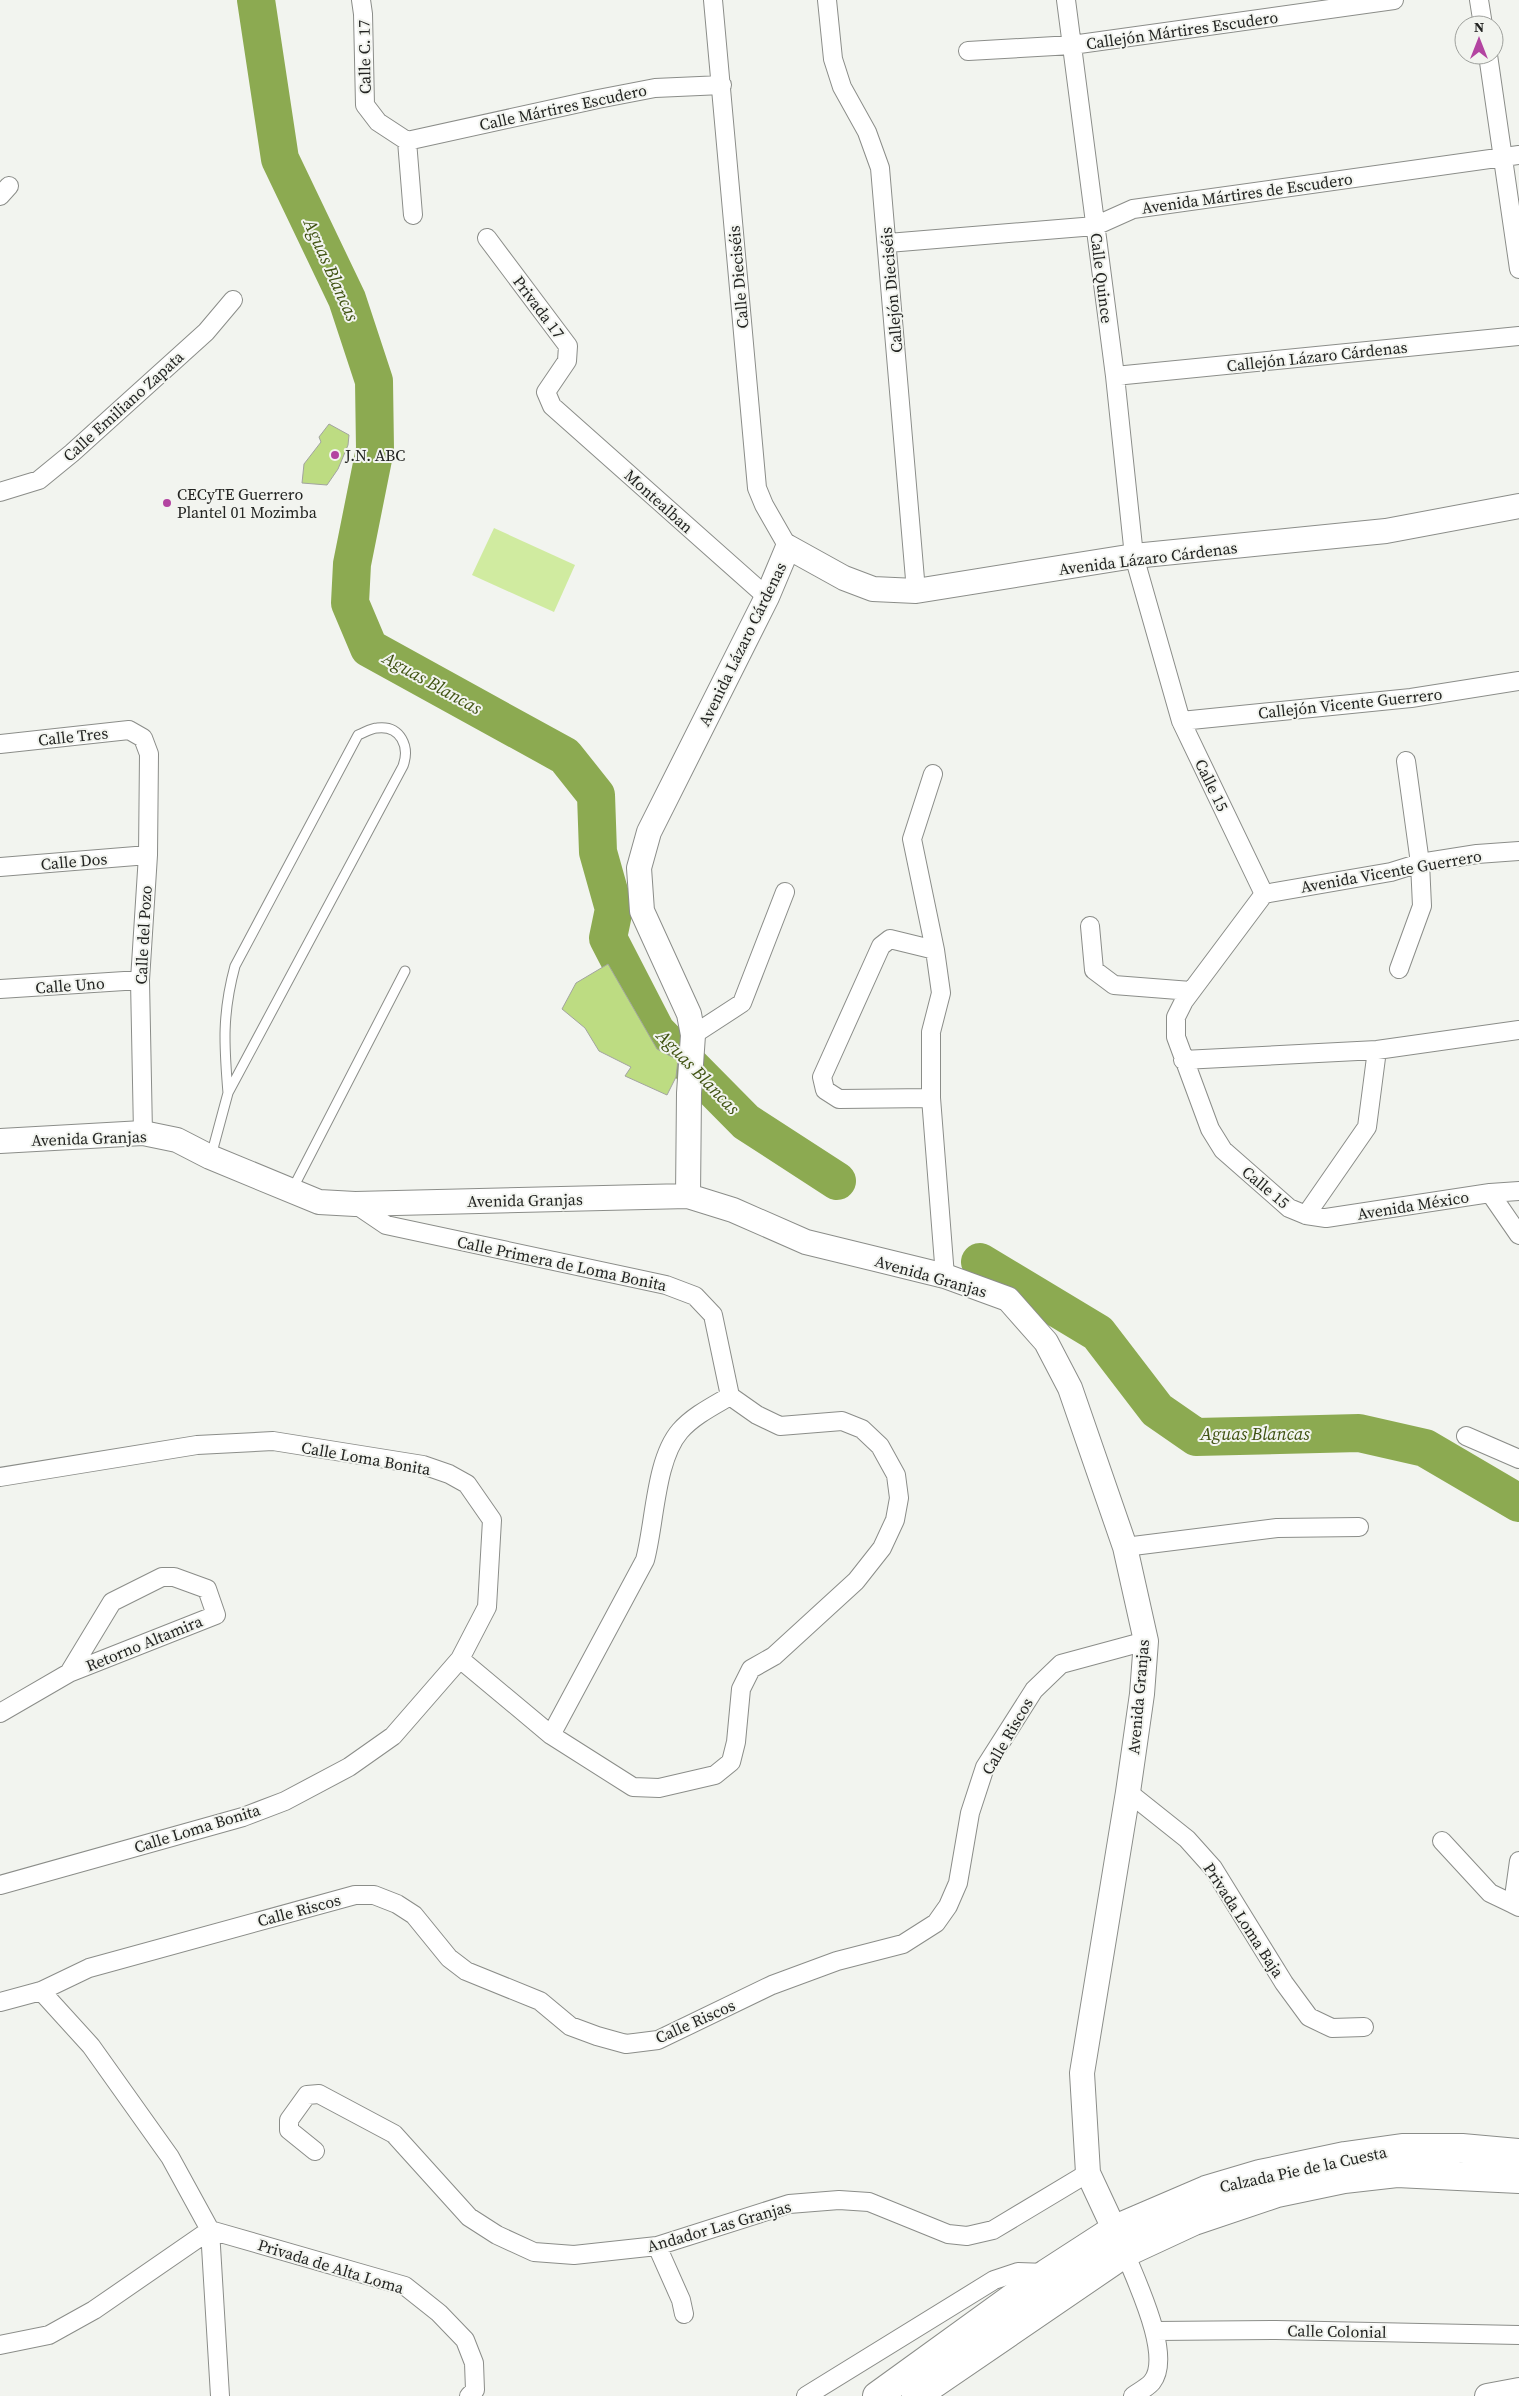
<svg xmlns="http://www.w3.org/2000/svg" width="1519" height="2396" viewBox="0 0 1519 2396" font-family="'Source Serif 4',serif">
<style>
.green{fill:#d0eba0}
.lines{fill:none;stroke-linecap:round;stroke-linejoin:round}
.river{stroke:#8caa51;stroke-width:38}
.building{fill:#bddc82;stroke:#a2a49f}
.lane-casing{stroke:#8b8d89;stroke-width:11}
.street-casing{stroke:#8b8d89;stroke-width:20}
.secondary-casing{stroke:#8b8d89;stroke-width:26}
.primary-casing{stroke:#8b8d89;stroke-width:30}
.lane{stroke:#fff;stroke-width:9}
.street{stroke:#fff;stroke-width:18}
.secondary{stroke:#fff;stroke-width:24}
.primary{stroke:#fff;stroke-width:28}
.poi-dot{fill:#b344a1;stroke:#f2f4ef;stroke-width:2}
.labels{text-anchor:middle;stroke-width:4;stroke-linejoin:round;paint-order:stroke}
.street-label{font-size:16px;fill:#232422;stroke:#f2f4ef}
.poi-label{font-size:16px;fill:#232422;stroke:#f2f4ef;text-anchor:start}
.water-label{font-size:18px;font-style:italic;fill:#3f5211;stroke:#f2f4ef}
</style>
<rect width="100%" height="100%" fill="#f2f4ef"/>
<path class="green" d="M494,528L575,565L554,612L472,575Z"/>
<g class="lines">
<path class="river" d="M256,0L280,159L347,299L374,381L375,449L352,564L350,603L369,648L565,756L596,795L598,852L614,909L608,938L656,1031L746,1122L837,1181
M980,1262L1098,1333L1157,1410L1196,1437L1359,1433L1425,1448L1519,1503"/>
</g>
<path class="building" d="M329,424L349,435L348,445L338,469L327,485L302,483L304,464L321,442L319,437Z
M608,964L657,1049L678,1060L676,1077L667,1095L625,1076L631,1067L599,1051L585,1028L562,1009L576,983Z"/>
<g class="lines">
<g class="lane-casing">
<path id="lane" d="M211,1156L228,1093L403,766C410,747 401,725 377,728C371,728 364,733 358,735L235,966C222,1014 224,1045 228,1093
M292,1190L405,971"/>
</g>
<g class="street-casing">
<path id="street" d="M361,0L363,14L365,105L378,122L407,141
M713,0L757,488L764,505L788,547
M827,0L833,59L842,87L867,132L880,168L916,591
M1066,0L1115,376L1134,556L1181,721L1264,894L1184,1001L1176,1017V1037L1210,1129L1223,1150L1289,1208L1306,1215L1326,1218L1490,1193L1519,1191
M1479,0L1483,25
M968,51L1072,45L1394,0
M1488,55L1519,269
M407,141L598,99L655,88L722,85
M407,141L413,215
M0,196L9,186
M487,238L568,346L567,361L546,392L552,406L767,597
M888,243L1095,226L1133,209L1519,155
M1115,376L1519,336
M0,492L39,480L72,453L206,332L233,300
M1181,721L1411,698L1519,681
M0,744L129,730L143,738L149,754L148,855L140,980L143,1133
M933,774L912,839L935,950L941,993L931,1032V1098L945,1276
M0,867L148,855
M1264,894L1391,872L1420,863L1477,854L1519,851
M1090,926L1094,970L1114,985L1191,991
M1399,969L1422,906L1420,863L1406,761
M0,989L140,980
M693,1035L742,1003L785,892
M1183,1060L1377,1050L1519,1030
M931,1098L839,1099L825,1090L822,1077L881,946L890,939L935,950
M1490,1193L1519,1235
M355,1204L386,1225L666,1285L695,1296L713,1315L730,1396L757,1415L780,1426L842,1421L862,1429L880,1446L896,1475L899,1498L895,1520L882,1548L856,1581L774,1656L751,1669L741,1689L736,1742L731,1762L715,1775L659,1788L633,1787L551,1735L460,1659
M1306,1215L1367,1127L1377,1050
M1466,1436L1519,1459
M0,1477L197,1445L273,1441L423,1465L449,1474L467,1484L492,1520L487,1607L460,1659L393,1736L349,1767L285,1801L243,1817L0,1885
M1125,1547L1277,1528L1359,1527
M0,1713L69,1673L216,1615L207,1589L174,1577H162L112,1602L69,1673
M551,1735L645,1560C655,1523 655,1460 680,1431C693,1416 713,1406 730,1396
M1128,1792L1187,1839L1213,1868L1284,1983L1309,2017L1332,2028L1364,2027
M1442,1841L1490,1893L1513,1904
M1519,1861L1513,1904L1519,1907
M41,1991L91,2046L170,2157L210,2230L220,2396
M0,2002L41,1991L89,1968L355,1895H374L397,1904L414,1915L449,1958L466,1971L540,2001L570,2026L597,2036L626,2044L658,2040L772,1985L837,1961L903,1944L936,1923L948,1906L958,1883L970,1813L985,1767L1034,1690L1061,1664L1146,1641
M315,2151L289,2130V2120L307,2095L319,2094L394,2134L469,2217L497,2235L534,2252L574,2255L657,2246L789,2204L839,2200L869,2202L948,2234L967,2236L993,2230L1088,2173
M657,2246L681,2300L684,2314
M1125,2253C1136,2281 1173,2356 1152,2382C1147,2388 1138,2392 1133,2396
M1155,2331L1276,2330L1519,2335
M0,2345L49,2335L94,2310L210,2230L405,2286L439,2313L465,2340L474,2363L475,2390L469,2396
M806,2396L994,2280L1018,2272L1047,2273"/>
</g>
<g class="secondary-casing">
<path id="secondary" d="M0,1141L143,1133L177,1140L210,1157L319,1202L355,1204L688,1196L733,1210L806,1242L945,1276L1008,1299L1046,1342L1070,1388L1125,1547L1146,1641L1142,1694L1128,1792L1082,2073L1088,2173L1122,2246
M688,1196L689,1093L693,1035L689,1014L642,911L639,868L649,832L767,597L788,547L844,578L873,589L916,591L1134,556L1386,531L1519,506
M1487,2396L1519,2390"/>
</g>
<g class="primary-casing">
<path id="primary" d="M877,2396L1047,2273L1115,2229L1206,2190L1260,2174L1345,2156L1402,2148H1462L1519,2153
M916,2396L1125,2253L1194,2221L1277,2193L1344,2179L1397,2173L1519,2179"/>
</g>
<use href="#lane" class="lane"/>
<use href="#street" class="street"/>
<use href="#secondary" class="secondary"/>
<use href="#primary" class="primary"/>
</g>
<g class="poi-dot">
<circle cx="335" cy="455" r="5"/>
<circle cx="167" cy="503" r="5"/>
</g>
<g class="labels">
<g class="street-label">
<text transform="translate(1182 30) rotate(-8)" y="6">Callejón Mártires Escudero</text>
<text transform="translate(364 57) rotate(-91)" y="6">Calle C. 17</text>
<text transform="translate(563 107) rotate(-12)" y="6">Calle Mártires Escudero</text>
<text transform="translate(1247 193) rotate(-8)" y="6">Avenida Mártires de Escudero</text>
<text transform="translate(738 277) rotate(-95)" y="6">Calle Dieciséis</text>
<text transform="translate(1102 278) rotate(83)" y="6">Calle Quince</text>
<text transform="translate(891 290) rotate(-95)" y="6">Callejón Dieciséis</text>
<text transform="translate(539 307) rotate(53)" y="6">Privada 17</text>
<text transform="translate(1317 356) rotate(-6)" y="6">Callejón Lázaro Cárdenas</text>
<text transform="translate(123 406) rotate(-42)" y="6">Calle Emiliano Zapata</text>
<text transform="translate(659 501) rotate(42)" y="6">Montealban</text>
<text transform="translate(1148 558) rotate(-7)" y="6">Avenida Lázaro Cárdenas</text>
<text transform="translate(742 644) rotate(-64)" y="6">Avenida Lázaro Cárdenas</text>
<text transform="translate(1350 703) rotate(-6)" y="6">Callejón Vicente Guerrero</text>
<text transform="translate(73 736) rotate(-6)" y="6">Calle Tres</text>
<text transform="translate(1212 785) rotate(64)" y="6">Calle 15</text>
<text transform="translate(74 861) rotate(-5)" y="6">Calle Dos</text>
<text transform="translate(1391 871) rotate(-10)" y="6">Avenida Vicente Guerrero</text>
<text transform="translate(143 935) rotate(-87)" y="6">Calle del Pozo</text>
<text transform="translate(70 985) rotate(-4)" y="6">Calle Uno</text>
<text transform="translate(89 1138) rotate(-2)" y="6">Avenida Granjas</text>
<text transform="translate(1266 1187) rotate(40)" y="6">Calle 15</text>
<text transform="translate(525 1200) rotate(-1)" y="6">Avenida Granjas</text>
<text transform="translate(1413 1205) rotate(-9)" y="6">Avenida México</text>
<text transform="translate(562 1263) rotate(12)" y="6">Calle Primera de Loma Bonita</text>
<text transform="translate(931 1276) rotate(16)" y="6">Avenida Granjas</text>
<text transform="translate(366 1458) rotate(10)" y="6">Calle Loma Bonita</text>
<text transform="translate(144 1643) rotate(-22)" y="6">Retorno Altamira</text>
<text transform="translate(1138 1697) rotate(-85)" y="6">Avenida Granjas</text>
<text transform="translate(1007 1736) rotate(-60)" y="6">Calle Riscos</text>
<text transform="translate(197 1828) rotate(-17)" y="6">Calle Loma Bonita</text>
<text transform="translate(299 1910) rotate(-15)" y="6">Calle Riscos</text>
<text transform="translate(1244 1920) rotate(57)" y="6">Privada Loma Baja</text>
<text transform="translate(695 2021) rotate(-24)" y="6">Calle Riscos</text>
<text transform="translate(1303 2169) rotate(-12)" y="6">Calzada Pie de la Cuesta</text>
<text transform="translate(719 2226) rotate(-16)" y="6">Andador Las Granjas</text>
<text transform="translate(331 2266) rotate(17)" y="6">Privada de Alta Loma</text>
<text transform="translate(1337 2331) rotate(1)" y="6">Calle Colonial</text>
</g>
<g class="poi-label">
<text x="345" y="461">J.N. ABC</text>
<text x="177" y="500">CECyTE Guerrero<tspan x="177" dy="18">Plantel 01 Mozimba</tspan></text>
</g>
<g class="water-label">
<text transform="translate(331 270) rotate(66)" y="6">Aguas Blancas</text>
<text transform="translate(432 683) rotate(29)" y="6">Aguas Blancas</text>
<text transform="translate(698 1072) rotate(46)" y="6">Aguas Blancas</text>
<text x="1255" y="1440">Aguas Blancas</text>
</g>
</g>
<g transform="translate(1479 40)"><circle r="24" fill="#f2f4ef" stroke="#9fa19d"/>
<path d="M0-4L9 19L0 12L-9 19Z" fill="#b344a1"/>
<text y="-8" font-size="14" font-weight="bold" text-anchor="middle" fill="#232422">N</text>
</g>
</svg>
